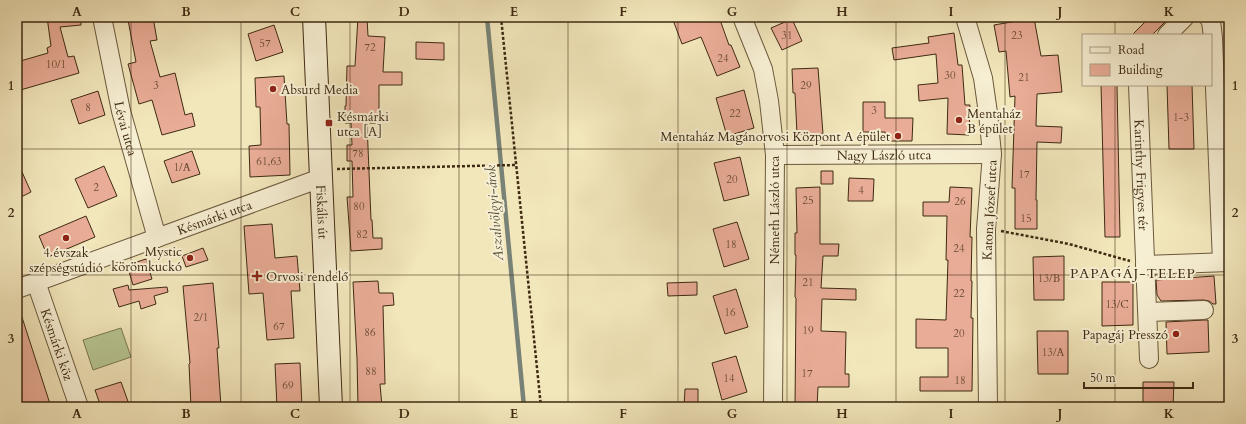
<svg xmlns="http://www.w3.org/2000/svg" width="1246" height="424" viewBox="0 0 1246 424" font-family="Cardo,serif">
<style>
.green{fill:#b7c692;stroke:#7a7852}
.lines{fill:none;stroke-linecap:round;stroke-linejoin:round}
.stream{stroke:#788276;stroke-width:4.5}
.building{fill:#e9ac96;stroke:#3e2a12}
.street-casing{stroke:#6b593c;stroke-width:20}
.secondary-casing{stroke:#3e2a12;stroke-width:24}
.path{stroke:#3e2a12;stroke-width:2.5;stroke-dasharray:3 2;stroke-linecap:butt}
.street{stroke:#f7efd3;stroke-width:18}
.secondary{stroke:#f7efd3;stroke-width:22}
.grid{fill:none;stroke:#3e2a12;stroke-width:1;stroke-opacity:0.55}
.poi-dot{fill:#8f2418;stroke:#f7efd3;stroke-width:1.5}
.labels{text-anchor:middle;stroke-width:4;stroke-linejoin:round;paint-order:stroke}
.number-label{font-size:11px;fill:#694a33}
.poi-label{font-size:13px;fill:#3e2a12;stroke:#f7efd3;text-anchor:start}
.street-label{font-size:13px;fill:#3e2a12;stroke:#f7efd3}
.water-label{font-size:14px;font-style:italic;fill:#564f3c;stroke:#f7efd3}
.neighbourhood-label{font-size:14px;letter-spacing:1px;fill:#3e2a12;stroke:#f7efd3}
.neatline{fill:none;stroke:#3e2a12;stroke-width:1.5}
.grid-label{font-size:13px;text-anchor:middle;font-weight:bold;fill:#3e2a12}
</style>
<rect width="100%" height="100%" fill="#f2e6bb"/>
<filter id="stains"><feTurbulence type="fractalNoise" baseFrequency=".005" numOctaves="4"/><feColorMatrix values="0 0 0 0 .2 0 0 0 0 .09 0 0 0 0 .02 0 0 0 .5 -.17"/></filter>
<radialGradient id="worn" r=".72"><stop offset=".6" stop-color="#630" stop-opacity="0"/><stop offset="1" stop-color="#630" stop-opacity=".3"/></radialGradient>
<path class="green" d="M121,328L131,357L93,370L83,340Z"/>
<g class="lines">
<path class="stream" d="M487,17L524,407"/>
</g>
<path class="building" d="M47,17H81V25L60,27L68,57L74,56L79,73L17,91V62L48,53L47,48L51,46Z
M145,17H153L157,40L150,41L160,77L175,73L185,115L192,113L195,126L162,135L152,100L139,104L128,64L136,62L128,20Z
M358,17H367L368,36L385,37L383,72H402V85H379V123H367L371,220H372L373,238H382V249L351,251L347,197H353L352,161H347V145H352L351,123H345V106H346L347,66H355Z
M682,17H719L729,45H731L740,67L717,76L701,37L682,44L673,20Z
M1150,17H1170L1152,35H1132Z
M1034,18L1041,56L1058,55L1062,92L1037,94L1036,126L1062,127L1061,143L1037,142L1036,200H1037V229H1015V188H1012L1015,96L1010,97L1006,51L999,52L994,25Z
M792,19L802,41L782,50L771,28Z
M274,25L283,52L256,61L248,34Z
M954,33L958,65H962L965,105H970L969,135L947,134L948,98L919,101L918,85L938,83L936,54L894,60L892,48L929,43L928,37Z
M416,42L444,43V60L416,59Z
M818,68L823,134H797L795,93H793L792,69Z
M284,76L287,124H289L290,175L250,177L249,146L261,145L260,107H256L255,78Z
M1101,85H1117L1120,237H1105Z
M1167,85H1192L1194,149H1169Z
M744,90L754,128L727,136L716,98Z
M98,91L105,115L79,124L71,100Z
M863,102H885V118H913L912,141H885V132H863Z
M192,151L200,174L172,183L164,161Z
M740,157L749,195L724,201L714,163Z
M17,161L31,192L17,199Z
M104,166L117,196L88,208L75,179Z
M821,171H833V184H821Z
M849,178L874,179L873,201H848Z
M820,187V244H839L838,256H823L821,288L856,289V300L822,299L821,331L846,332L845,374H849V387H818L817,407H795L796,298L795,297L796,255H795V233H797L796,188Z
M950,187L972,188L970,237H972L971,281H972L971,318H973L972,391H920V377H948V348H916V319L946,320L948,260H946L947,216H923V202H949Z
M86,216L95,237L48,257L39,236Z
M737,222L749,259L724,267L713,229Z
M272,224L275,258L297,256L300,291H291L294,338L267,340L263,293L249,294L244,226Z
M203,248L208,260L186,267L182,256Z
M1064,256V300H1034L1033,257Z
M146,259L152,279L133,285L127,265Z
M1214,276L1216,304H1213L1209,301L1204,300L1161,301L1157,295L1156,280Z
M378,281L379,293H393L394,305L383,306L385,384H380L382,407H358L357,359L353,282Z
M697,282V295L668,296L667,283Z
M1102,282H1133V325L1102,326Z
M213,283L219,348H217L221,407H191L189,364L190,363L183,286Z
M128,285L129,290L167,287L168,292L154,296L156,304L141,309L139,301L119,307L113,289Z
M736,289L748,327L725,334L713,296Z
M17,308H19L51,407H23L17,389Z
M1204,320H1208L1209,352L1167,354L1166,322Z
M1037,331H1068V374H1038Z
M736,356L747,392L722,400L712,363Z
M300,363L302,407H277L275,364Z
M121,382L130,407H101L95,390Z
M1143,382H1174L1173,407H1143Z
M685,389H698V407H684Z"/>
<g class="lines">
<g class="street-casing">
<g id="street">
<path id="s1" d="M102,17L121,111L157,238"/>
<path d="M742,17L763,69L769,101L775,155L773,407"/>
<path d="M965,17L983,78L988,113L992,154L986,229L988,407"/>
<path d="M1208,17L1211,21L1213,38L1222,262"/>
<path d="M1167,35L1185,17"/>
<path id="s2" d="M1138,85L1149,359"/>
<path id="s3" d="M775,155L992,154"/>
<path d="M1145,265L1229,262"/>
<path id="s4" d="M36,282L79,407"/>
<path id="s5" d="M17,289L321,178"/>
<path d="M1148,312L1204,310"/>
</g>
</g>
<g class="secondary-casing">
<g id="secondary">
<path id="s6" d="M314,17L331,407"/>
</g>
</g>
<path class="path" d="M501,17L541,407
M337,169L516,165
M1001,231L1069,244L1130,261"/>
<use href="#street" class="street"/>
<use href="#secondary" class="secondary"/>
</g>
<path class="grid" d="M131,17V407M241,17V407M350,17V407M459,17V407M568,17V407M678,17V407M787,17V407M896,17V407M1005,17V407M1115,17V35M1115,85V407M17,149H1229M17,275H1229"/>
<g class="poi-dot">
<circle cx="273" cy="89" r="4"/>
<circle cx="959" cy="120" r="4"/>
<rect x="325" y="119" width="8" height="8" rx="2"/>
<circle cx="898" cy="136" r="4"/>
<circle cx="66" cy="238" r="4"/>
<circle cx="190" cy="258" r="4"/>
<path d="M255 270h4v4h4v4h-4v4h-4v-4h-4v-4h4z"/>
<circle cx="1176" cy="334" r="4"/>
</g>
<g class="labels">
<g class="number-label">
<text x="787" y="39">31</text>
<text x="1017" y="39">23</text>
<text x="265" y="47">57</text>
<text x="370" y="51">72</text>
<text x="723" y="62">24</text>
<text x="56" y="68">10/1</text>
<text x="950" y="79">30</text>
<text x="1024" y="81">21</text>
<text x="156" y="89">3</text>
<text x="806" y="89">29</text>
<text x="88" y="111">8</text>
<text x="874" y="114">3</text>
<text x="735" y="117">22</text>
<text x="1181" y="121">1-3</text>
<text x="358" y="157">78</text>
<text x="269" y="165">61,63</text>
<text x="182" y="171">1/A</text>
<text x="1024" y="178">17</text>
<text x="732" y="183">20</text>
<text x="96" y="191">2</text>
<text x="861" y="194">4</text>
<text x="808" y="204">25</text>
<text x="960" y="205">26</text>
<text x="359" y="210">80</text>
<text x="1026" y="222">15</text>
<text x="362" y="238">82</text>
<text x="731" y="248">18</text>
<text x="959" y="252">24</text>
<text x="1049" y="282">13/B</text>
<text x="808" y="286">21</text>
<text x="959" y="297">22</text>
<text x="1117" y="308">13/C</text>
<text x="730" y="316">16</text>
<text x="201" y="321">2/1</text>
<text x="279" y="330">67</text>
<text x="808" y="334">19</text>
<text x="370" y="336">86</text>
<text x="959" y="337">20</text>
<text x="1053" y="356">13/A</text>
<text x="371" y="375">88</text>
<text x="807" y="377">17</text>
<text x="729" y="382">14</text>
<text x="960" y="384">18</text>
<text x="288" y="389">69</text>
</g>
<g class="poi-label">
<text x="281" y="94">Absurd Media</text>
<text x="967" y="118">Mentaház<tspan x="967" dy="15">B épület</tspan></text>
<text x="337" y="121">Késmárki<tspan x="337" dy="15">utca [A]</tspan></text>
<text x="890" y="141" text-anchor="end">Mentaház Magánorvosi Központ A épület</text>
<text x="182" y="256" text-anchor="end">Mystic<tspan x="182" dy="15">körömkuckó</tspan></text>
<text x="66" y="257" text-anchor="middle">4 évszak<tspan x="66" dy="15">szépségstúdió</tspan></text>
<text x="266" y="281">Orvosi rendelő</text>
<text x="1168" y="339" text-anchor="end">Papagáj Presszó</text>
</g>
<g class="street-label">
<text dy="5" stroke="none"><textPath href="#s1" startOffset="114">Lévai utca</textPath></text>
<text dy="5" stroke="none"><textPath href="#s3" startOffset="109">Nagy László utca</textPath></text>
<text dy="5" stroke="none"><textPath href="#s2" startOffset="90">Karinthy Frigyes tér</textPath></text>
<text transform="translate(774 210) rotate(-90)" y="5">Németh László utca</text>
<text transform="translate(989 210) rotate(-87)" y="5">Katona József utca</text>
<text dy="5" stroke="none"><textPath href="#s6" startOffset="195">Fiskális út</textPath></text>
<text dy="5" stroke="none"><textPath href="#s5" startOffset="210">Késmárki utca</textPath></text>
<text dy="5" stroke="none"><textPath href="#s4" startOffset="66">Késmárki köz</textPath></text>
</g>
<g class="water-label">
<text transform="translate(494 213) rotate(-95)" y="5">Aszalvölgyi-árok</text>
</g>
<g class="neighbourhood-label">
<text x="1133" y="278">PAPAGÁJ-TELEP</text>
</g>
</g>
<rect width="1246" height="424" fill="none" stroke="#f2e6bb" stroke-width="44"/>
<rect x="1082" y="34" width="130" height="52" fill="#f7efd3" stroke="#ada086"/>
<rect x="1090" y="47" width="20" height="6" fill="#f7efd3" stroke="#ada086"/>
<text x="1118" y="54" font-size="12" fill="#3e2a12">Road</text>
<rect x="1090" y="64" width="20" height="12" fill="#e9ac96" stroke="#ada086"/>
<text x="1118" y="74" font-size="12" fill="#3e2a12">Building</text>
<path d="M1084 382v6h109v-6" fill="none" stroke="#3e2a12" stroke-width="2"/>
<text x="1090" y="382" font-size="12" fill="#3e2a12" stroke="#f7efd3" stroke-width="3" paint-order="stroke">50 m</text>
<rect x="22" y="22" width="1202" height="380" class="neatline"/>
<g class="grid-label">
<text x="77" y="16">A</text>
<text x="186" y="16">B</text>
<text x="295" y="16">C</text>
<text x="404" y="16">D</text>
<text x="514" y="16">E</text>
<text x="623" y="16">F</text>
<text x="732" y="16">G</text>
<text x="842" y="16">H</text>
<text x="951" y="16">I</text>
<text x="1060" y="16">J</text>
<text x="1169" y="16">K</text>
<text x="11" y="90">1</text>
<text x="1235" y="90">1</text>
<text x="11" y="217">2</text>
<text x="1235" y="217">2</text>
<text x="11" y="343">3</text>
<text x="1235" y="343">3</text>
<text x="77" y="418">A</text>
<text x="186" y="418">B</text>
<text x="295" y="418">C</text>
<text x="404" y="418">D</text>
<text x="514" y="418">E</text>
<text x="623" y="418">F</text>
<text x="732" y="418">G</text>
<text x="842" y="418">H</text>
<text x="951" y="418">I</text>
<text x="1060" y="418">J</text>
<text x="1169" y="418">K</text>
</g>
<rect width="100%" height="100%" filter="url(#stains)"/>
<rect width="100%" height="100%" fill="url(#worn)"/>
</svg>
